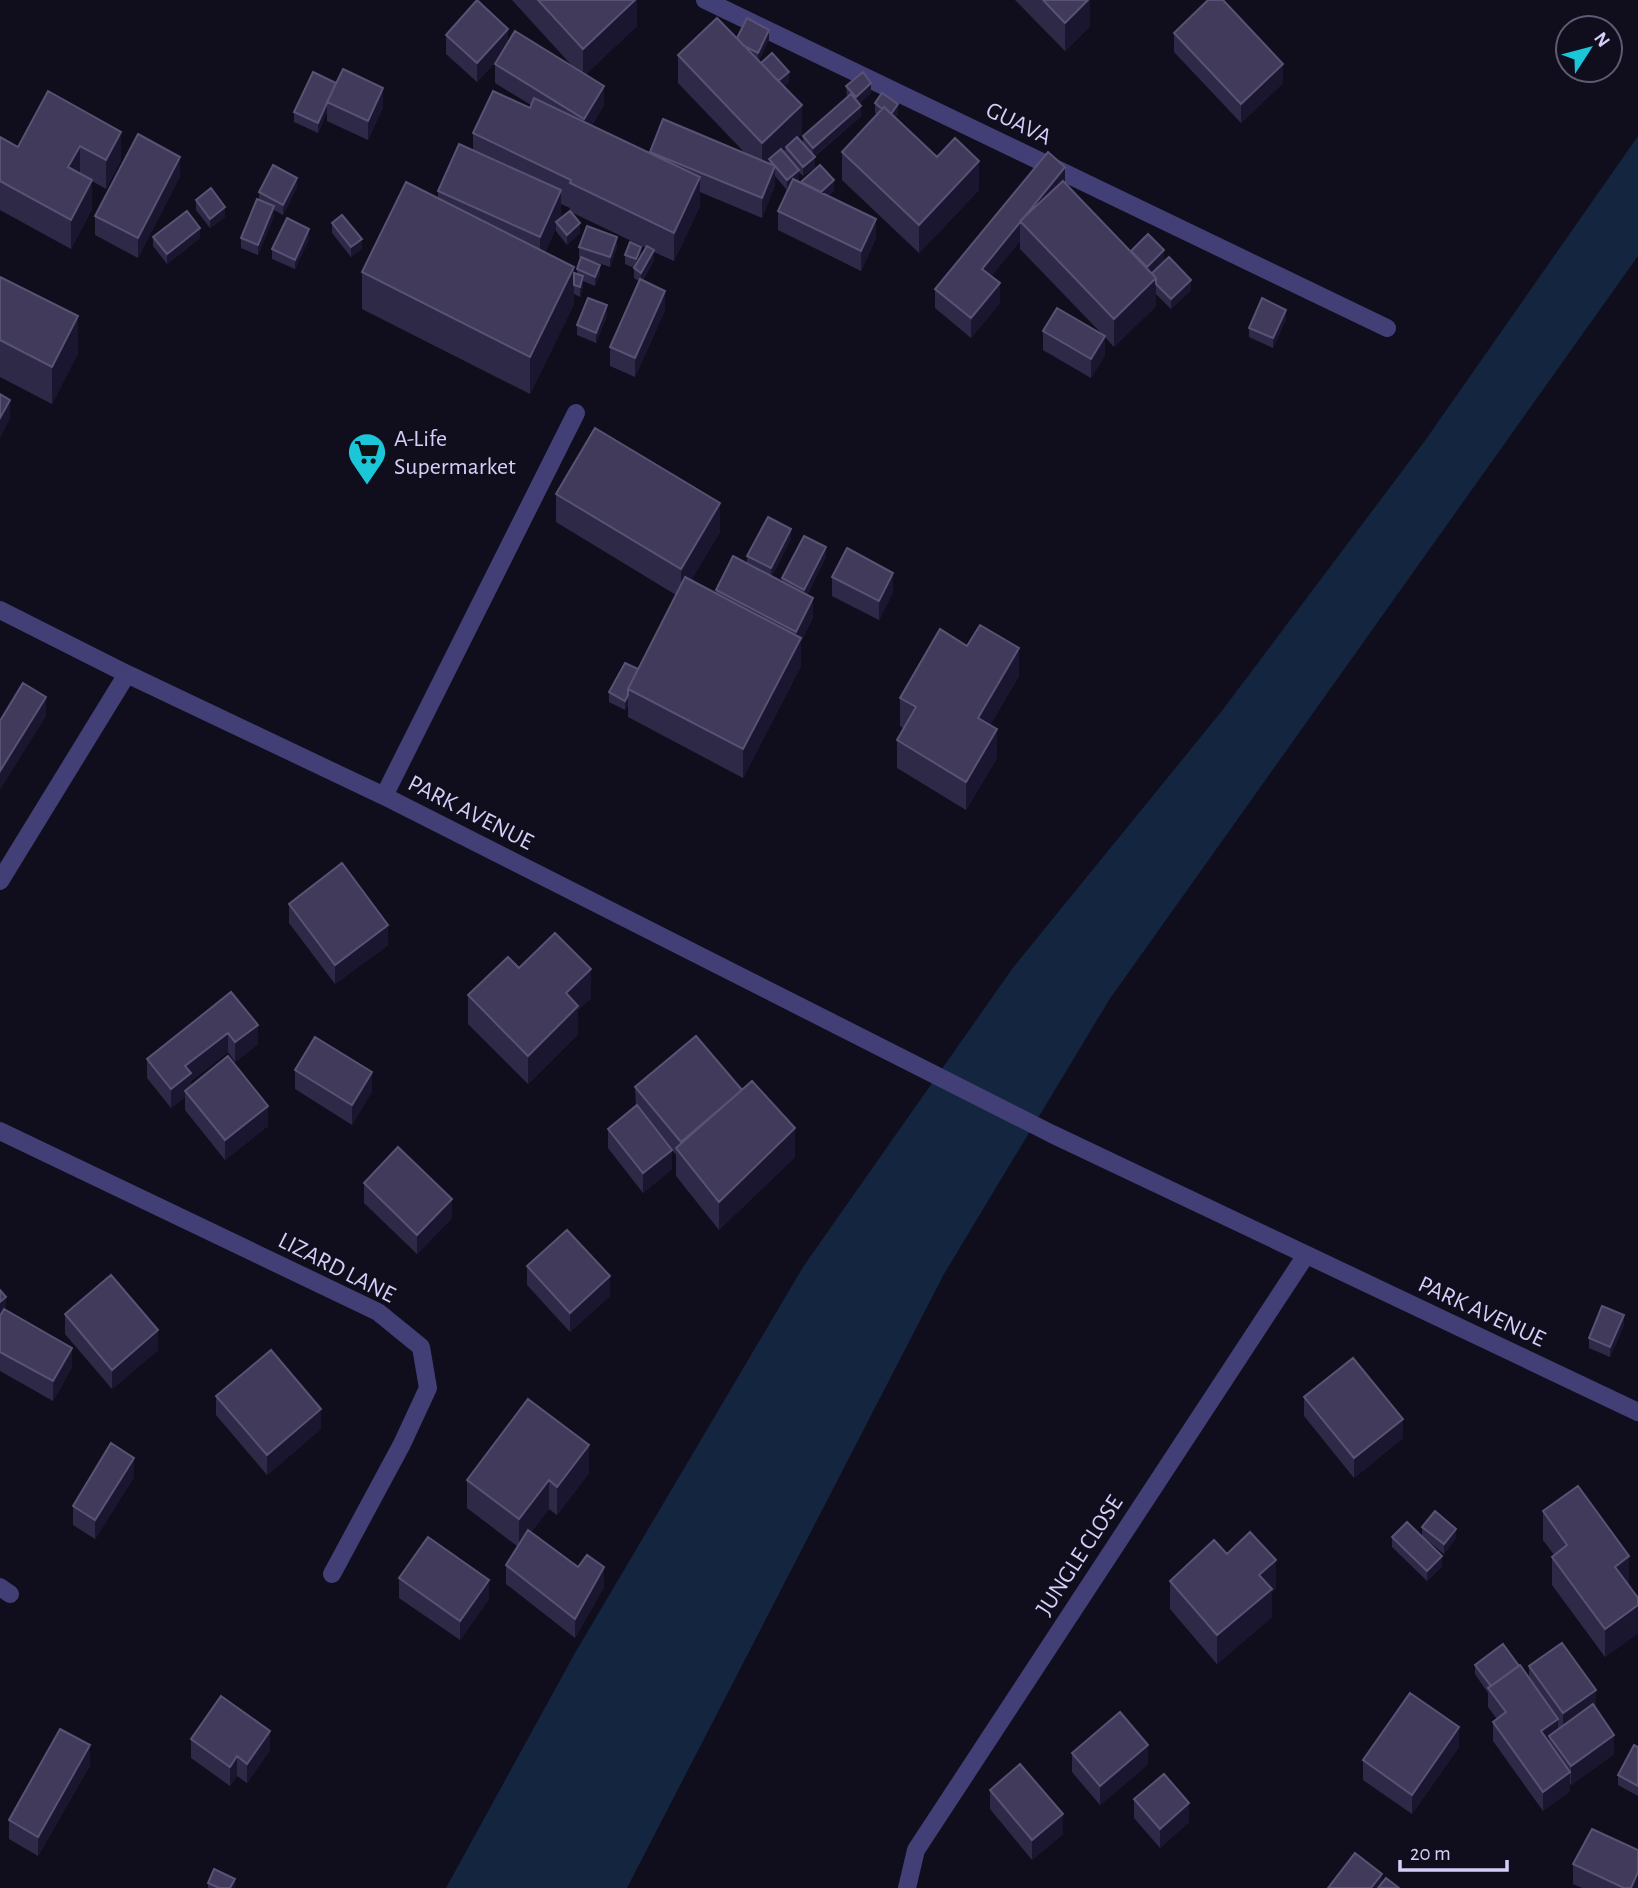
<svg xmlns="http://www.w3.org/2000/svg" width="1638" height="1888" viewBox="0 0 1638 1888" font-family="'Alegreya Sans',sans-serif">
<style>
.water{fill:#142540}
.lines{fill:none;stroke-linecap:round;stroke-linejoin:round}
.minor{stroke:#413f76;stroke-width:18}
.wall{fill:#2f2948;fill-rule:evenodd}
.shaded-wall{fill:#1b162f}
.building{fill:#413a5b;stroke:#585274;stroke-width:2}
.labels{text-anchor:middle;stroke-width:5;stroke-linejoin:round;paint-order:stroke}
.street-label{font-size:24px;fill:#d4cff9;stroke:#100e1c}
.poi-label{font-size:24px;fill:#d4cff9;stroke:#100e1c;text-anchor:start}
</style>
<rect width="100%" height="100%" fill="#100e1c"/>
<path class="water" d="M1638,136V256L1109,1000L944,1274L627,1888H446L575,1653L803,1267L1012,969L1221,712L1424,442Z"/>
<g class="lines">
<path class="minor" d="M705,0L1387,328
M0,610L127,674L384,796L1052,1134L1638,1412
M384,796L576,413
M0,881L127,674
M0,1131L378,1312L421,1347L428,1388L402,1444L332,1574
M0,1587L10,1594
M907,1888L916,1850L1306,1255"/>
</g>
<path class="wall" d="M512,0H637V26L585,75L604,105L592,125L650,153V152L745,153L678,83V55L737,38L769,39L759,61L789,82L783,86L802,134L797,138L803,144V136L847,97L846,86L871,93L859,104L861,116L814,157L815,167L803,176L799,172V180L797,181L834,190L828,196L876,238L861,271L778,230V211L789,188L787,190L775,176V185L762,218L700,192V206L674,261L654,252V260L643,280L665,310L635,377L610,366V347L639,281L634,278V268L625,264V255L641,257L646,248L571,212L580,233L567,245L556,231V228L545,252L577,274V269L581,257H579V247H617L610,267L587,259L600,274L595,286L583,281V286L580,297L574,294V304L530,394L362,309V272L438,198V191L473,150V133L530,108L531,105L495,83V64L498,59L477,82L446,54V35L508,43L574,68ZM561,204L570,208V211L561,218Z
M1015,0H1090V26L1065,51Z
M1174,33L1283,83L1241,123L1174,52Z
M313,72L383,107L368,140L327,121V112L318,133L294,122V112Z
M48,91L121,160L106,189L92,181V209L71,249L0,210V137L18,147Z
M875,103L898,114L895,118L937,157L979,190L919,253L842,180V152L877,114L875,113Z
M180,176L138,258L95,235V216Z
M1065,183L1131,251L1164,260L1151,272L1191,290L1171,309L1156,294V306L1114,347L1105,337V355L1091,378L1043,350V331L1102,334L1020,249V241L991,276L1000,303L971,338L935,308V289Z
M297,187L283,215L274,210V216L258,255L241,248V238L259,200V192Z
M196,200L225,217L210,228L196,210Z
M332,223L362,249L351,257L332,233Z
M153,237L200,238L167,264L153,246Z
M309,239L295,269L272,259V249Z
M0,277L78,353L52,404L0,377Z
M607,315L596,343L577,335V325Z
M1286,319L1273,348L1249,337V328Z
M556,494L720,532L691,580L716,594V590L747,563V556L791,539L772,576L782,582V578L826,557L807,595L813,617L801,642V666L743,778L628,717V705L625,710L609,702V692L638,669L676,595L556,522Z
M832,577L893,592L879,620L832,596Z
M1019,676L990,725L997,758L966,810L897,768V740L903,728L900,726V698Z
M289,904L388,945L335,984L289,923Z
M519,968L591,998L578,1010V1034L528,1084L468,1024V995Z
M231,992L258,1044L235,1062L228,1052L191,1081V1086L268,1126L225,1160L185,1110V1097L171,1108L147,1078V1059Z
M295,1070L372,1091L352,1125L295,1089Z
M635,1087L795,1157L719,1230L676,1176V1155L672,1150V1169L643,1193L608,1148V1129L636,1107Z
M364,1183L452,1218L417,1254L364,1203Z
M527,1266L610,1296L570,1332L527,1285Z
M0,1290L6,1311L72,1367L53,1401L0,1371Z
M65,1314L158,1350L112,1389L65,1334Z
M1624,1325L1610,1357L1589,1348V1338Z
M216,1396L321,1429L267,1475L216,1415Z
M1304,1397L1403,1438L1354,1478L1304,1416Z
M589,1473L557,1515L549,1509L531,1532L604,1587L575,1638L506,1584V1565L517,1546L467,1508V1480Z
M134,1477L95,1539L73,1525V1506Z
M1543,1511L1629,1585H1628L1638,1598V1633L1605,1657L1552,1585V1557L1554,1555L1543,1540Z
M1422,1527L1456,1538L1444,1554L1423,1537L1442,1566L1427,1581L1392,1547V1537L1422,1536Z
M1227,1554L1276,1588L1272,1592V1617L1217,1664L1170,1609V1581Z
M399,1578L489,1599L460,1640L399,1598Z
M1475,1665L1519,1666L1529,1677V1666L1596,1708L1614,1754L1571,1785L1570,1783V1791L1543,1811L1493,1741V1722L1497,1719L1488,1707V1693L1475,1674Z
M191,1739L270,1750L247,1783L237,1776L230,1786L191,1758Z
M1459,1747L1412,1814L1363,1780V1760Z
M1638,1747V1796L1618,1785V1775Z
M1072,1753L1148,1764L1100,1805L1072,1772Z
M90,1765L38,1856L9,1839V1820Z
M990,1790L1063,1834L1032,1860L990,1809Z
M1134,1799L1189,1822L1160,1848L1134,1818Z
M1573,1864L1638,1888H1582L1573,1884Z
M208,1883L235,1888H208Z"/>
<path class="shaded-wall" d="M635,0H637V26L583,77V49Z
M1088,0H1090V26L1065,51V23Z
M508,29V48L477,82V63Z
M769,30V39L758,63V53Z
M1283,64V83L1241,123V104Z
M789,72V82L775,94V84Z
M871,83V93L856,107V97Z
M604,86V105L584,138V119Z
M383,88V107L368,140V121Z
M327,103V112L318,133V123Z
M898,104V114L891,124V115Z
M802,105V134L772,162L769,159V164L762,171V143Z
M861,106V116L813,157V148Z
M121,132V160L106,189V160Z
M80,146V174L68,167Z
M180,157V176L138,258V238Z
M815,157V167L803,176V167Z
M979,161V190L919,253V225Z
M775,166V185L762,218V198Z
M1065,167V186L1021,221Z
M799,170V180L787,190V180Z
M700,177V206L674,261V233Z
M297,178V187L283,215V205Z
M92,180V209L71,249V220Z
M834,180V190L815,207V197Z
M561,190V218L556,222V228L540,266V237Z
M274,206V216L258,255V245Z
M225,207V217L210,228V219Z
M876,219V238L861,271V251Z
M1020,222V241L982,288V269Z
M580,223V233L567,245V235Z
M200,228V238L167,264V254Z
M309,229V239L295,269V260Z
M617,237V247L610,267V257Z
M362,239V249L351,257V247Z
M641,247V256L636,269V259Z
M654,250V260L641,282V273Z
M1164,250V260L1146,278V268Z
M600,265V274L595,286V277Z
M574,267V304L530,394V357Z
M583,276V286L580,297V287Z
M1156,278V306L1114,347V319Z
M1191,280V290L1171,309V299Z
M1000,283V303L971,338V318Z
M665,291V310L635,377V358Z
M607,305V315L596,343V333Z
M1286,310V319L1273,348V338Z
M78,316V353L52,404V367Z
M1105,336V355L1091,378V359Z
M10,400V419L0,438V418Z
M720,503V532L681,598V569Z
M791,529V539L771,578V568Z
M826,547V557L804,600V590Z
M893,573V592L879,620V601Z
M813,598V617L801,642V666L743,778V749L796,647V632Z
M1019,648V676L978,746V718Z
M628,695V705L625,710V701Z
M46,697V716L0,790V771Z
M997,729V758L966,810V782Z
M388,925V945L335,984V965Z
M591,969V998L578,1010V1034L528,1084V1056L566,993Z
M258,1025V1044L235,1062V1042Z
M228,1033V1052L191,1081V1093L185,1091V1097L171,1108V1089L185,1066Z
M372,1072V1091L352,1125V1105Z
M268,1106V1126L225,1160V1140Z
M795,1128V1157L719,1230V1202Z
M672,1150V1169L643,1193V1173Z
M452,1199V1218L417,1254V1235Z
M610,1276V1296L570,1332V1313Z
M6,1297V1316L0,1321V1302Z
M1624,1315V1325L1610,1357V1347Z
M158,1330V1350L112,1389V1370Z
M72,1348V1367L53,1401V1381Z
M321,1409V1429L267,1475V1455Z
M1403,1419V1438L1354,1478V1458Z
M589,1445V1473L557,1515V1487Z
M134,1458V1477L95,1539V1520Z
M549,1480V1509L519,1548V1519Z
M1456,1529V1538L1444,1554V1544Z
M1442,1556V1566L1427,1581V1571Z
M1629,1556V1585L1615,1595V1567Z
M1276,1560V1588L1272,1592V1617L1217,1664V1635L1259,1575Z
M604,1567V1587L575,1638V1619Z
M489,1580V1599L460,1640V1621Z
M1638,1605V1633L1605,1657V1629Z
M1596,1690V1709L1563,1732V1713Z
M1558,1719V1738L1549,1736V1744L1541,1731Z
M1459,1727V1747L1412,1814V1795Z
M270,1731V1750L247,1783V1764Z
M1614,1735V1754L1571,1785V1766Z
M90,1745V1765L38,1856V1837Z
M1148,1745V1764L1100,1805V1786Z
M237,1756V1776L230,1786V1767Z
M1570,1772V1791L1543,1811V1792Z
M1189,1803V1822L1160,1848V1829Z
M1063,1814V1834L1032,1860V1840Z
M1638,1872V1888H1631Z
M1382,1874V1888H1371Z
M235,1879V1888H230Z"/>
<path class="building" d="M477,0L508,29L477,63L446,35Z
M538,0H635L583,49Z
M1043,0H1088L1065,23Z
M1208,0H1223L1283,64L1241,104L1174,33Z
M717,18L802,105L762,143L678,55Z
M747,18L769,30L758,53L744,46L737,38Z
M515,31L604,86L584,119L495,64Z
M772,53L789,72L778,81L761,63Z
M343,69L383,88L368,121L327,102Z
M313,72L336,83L318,123L294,112Z
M863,72L871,83L856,97L846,86Z
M48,91L121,132L106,160L80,146L68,167L92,180L71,220L0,181V137L18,147Z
M493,91L530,108L534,98L700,177L674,233L570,183L571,180L473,133Z
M882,93L898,104L891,114L884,107L882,109L875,103Z
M851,94L861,106L813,148L803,136Z
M884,107L937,157L955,138L979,161L919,225L842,152Z
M663,119L775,166L762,198L650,152Z
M138,134L180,157L138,238L95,216Z
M797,137L815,157L803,167L786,147Z
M459,144L561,190L540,237L438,191Z
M781,149L799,170L787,180L769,159Z
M1048,152L1065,167L982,269L1000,283L971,318L935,289Z
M273,165L297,178L283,205L259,192Z
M820,165L834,180L821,192L801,182Z
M793,179L876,219L861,251L778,211Z
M1063,181L1156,278L1114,319L1020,221Z
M406,182L574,267L530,357L362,272Z
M211,188L225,207L210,219L196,200Z
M257,199L274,206L258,245L241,238Z
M187,211L200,228L167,254L153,237Z
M570,211L580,223L567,235L556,222Z
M342,215L362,239L351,247L332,223Z
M287,218L309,229L295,260L272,249Z
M587,226L617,237L610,257L579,247Z
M1148,234L1164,250L1147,267L1131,251Z
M630,242L641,247L636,259L625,255Z
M647,246L654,250L641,273L634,268Z
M581,257L600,265L595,277L577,269Z
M1169,257L1191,280L1171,299L1156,284V278L1152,273Z
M574,273L583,276L580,287L574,285Z
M0,277L78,316L52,367L0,340Z
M640,279L665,291L635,358L610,347Z
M588,298L607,305L596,333L577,325Z
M1262,298L1286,310L1273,338L1249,328Z
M1057,308L1105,336L1091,359L1043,331Z
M0,394L10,400L0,418Z
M595,428L720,503L681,569L556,494Z
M768,517L791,529L771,568L747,556Z
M804,536L826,547L804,590L782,578Z
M847,548L893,573L879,601L832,577Z
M733,556L813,598L796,632L716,590Z
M685,577L801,638L743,749L628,689Z
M980,625L1019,648L978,718L997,729L966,782L897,740L916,707L900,698L940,629L967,646Z
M625,663L638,669L628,689V695L625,701L609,692Z
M23,683L46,697L0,771V721Z
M342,863L388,925L335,965L289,904Z
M555,933L591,969L566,993L578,1006L528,1056L468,995L508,957L519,968Z
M231,992L258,1025L235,1042L228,1033L185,1066L191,1073L171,1089L147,1059Z
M696,1036L742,1090L681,1142L635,1087Z
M315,1037L372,1072L352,1105L295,1070Z
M228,1056L268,1106L225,1140L185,1091Z
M752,1081L795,1128L719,1202L676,1148Z
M637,1105L672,1150L643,1173L608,1129Z
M398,1147L452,1199L417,1235L364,1183Z
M567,1230L610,1276L570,1313L527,1266Z
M111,1275L158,1330L112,1370L65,1314Z
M0,1290L6,1297L0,1302Z
M1602,1306L1624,1315L1610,1347L1589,1338Z
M4,1309L72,1348L53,1381L0,1352V1316Z
M271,1350L321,1409L267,1455L216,1396Z
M1353,1358L1403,1419L1354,1458L1304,1397Z
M528,1399L589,1445L557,1487L549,1480L519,1519L467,1480Z
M111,1443L134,1458L95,1520L73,1506Z
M1578,1486L1629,1556L1615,1567L1638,1598V1605L1605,1629L1552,1557L1567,1545L1543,1511Z
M1435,1511L1456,1529L1444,1544L1422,1527Z
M1407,1522L1442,1556L1427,1571L1392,1537Z
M528,1530L578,1567L587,1555L604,1567L575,1619L506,1565Z
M1250,1532L1276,1560L1259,1575L1272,1589L1217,1635L1170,1581L1214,1540L1227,1554Z
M428,1537L489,1580L460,1621L399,1578Z
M1562,1643L1596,1690L1563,1713L1529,1666Z
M1503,1644L1519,1666L1491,1686L1475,1665Z
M1520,1665L1558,1719L1541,1731L1570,1772L1543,1792L1493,1722L1506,1712L1488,1688Z
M1410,1693L1459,1727L1412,1795L1363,1760Z
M221,1696L270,1731L247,1764L237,1756L230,1767L191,1739Z
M1593,1704L1614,1735L1571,1766L1549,1736Z
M1120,1712L1148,1745L1100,1786L1072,1753Z
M60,1729L90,1745L38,1837L9,1820Z
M1634,1745L1638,1747V1786L1618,1775Z
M1020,1764L1063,1814L1032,1840L990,1790Z
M1164,1774L1189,1803L1160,1829L1134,1799Z
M1592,1829L1638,1850V1872L1631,1888H1624L1573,1864Z
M1355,1853L1382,1874L1371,1888H1328Z
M214,1869L235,1879L230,1888H219L208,1883Z
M1386,1878L1399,1888H1378Z"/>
<defs>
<g id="supermarket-pin" transform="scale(2.0125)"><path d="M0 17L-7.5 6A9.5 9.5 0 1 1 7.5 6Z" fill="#1bc6d9" stroke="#100e1c"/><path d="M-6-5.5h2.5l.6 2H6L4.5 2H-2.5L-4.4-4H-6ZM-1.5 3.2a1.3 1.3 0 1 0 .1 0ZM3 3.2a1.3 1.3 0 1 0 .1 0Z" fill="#111"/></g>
</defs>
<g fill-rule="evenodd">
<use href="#supermarket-pin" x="367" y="452"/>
</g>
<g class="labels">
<g class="street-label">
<text transform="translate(1019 123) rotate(26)" y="8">GUAVA</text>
<text transform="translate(471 812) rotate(27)" y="8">PARK AVENUE</text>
<text transform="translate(337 1267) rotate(27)" y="8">LIZARD LANE</text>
<text transform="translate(1482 1311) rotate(25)" y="8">PARK AVENUE</text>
<text transform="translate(1079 1555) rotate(-57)" y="8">JUNGLE CLOSE</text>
</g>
<g class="poi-label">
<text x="394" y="446">A-Life<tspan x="394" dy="28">Supermarket</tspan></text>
</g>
</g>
<g transform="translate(1589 49) rotate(54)"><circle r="33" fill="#100e1c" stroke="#5e5b74" stroke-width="2"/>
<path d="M0-5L12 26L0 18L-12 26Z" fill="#1bc6d9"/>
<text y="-10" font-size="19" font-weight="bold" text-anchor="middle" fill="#d4cff9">N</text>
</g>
<path d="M1400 1860v10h107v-10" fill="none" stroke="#d4cff9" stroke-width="3.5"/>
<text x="1410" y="1860" font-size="21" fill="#d4cff9" stroke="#100e1c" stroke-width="5" paint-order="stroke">20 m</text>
</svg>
